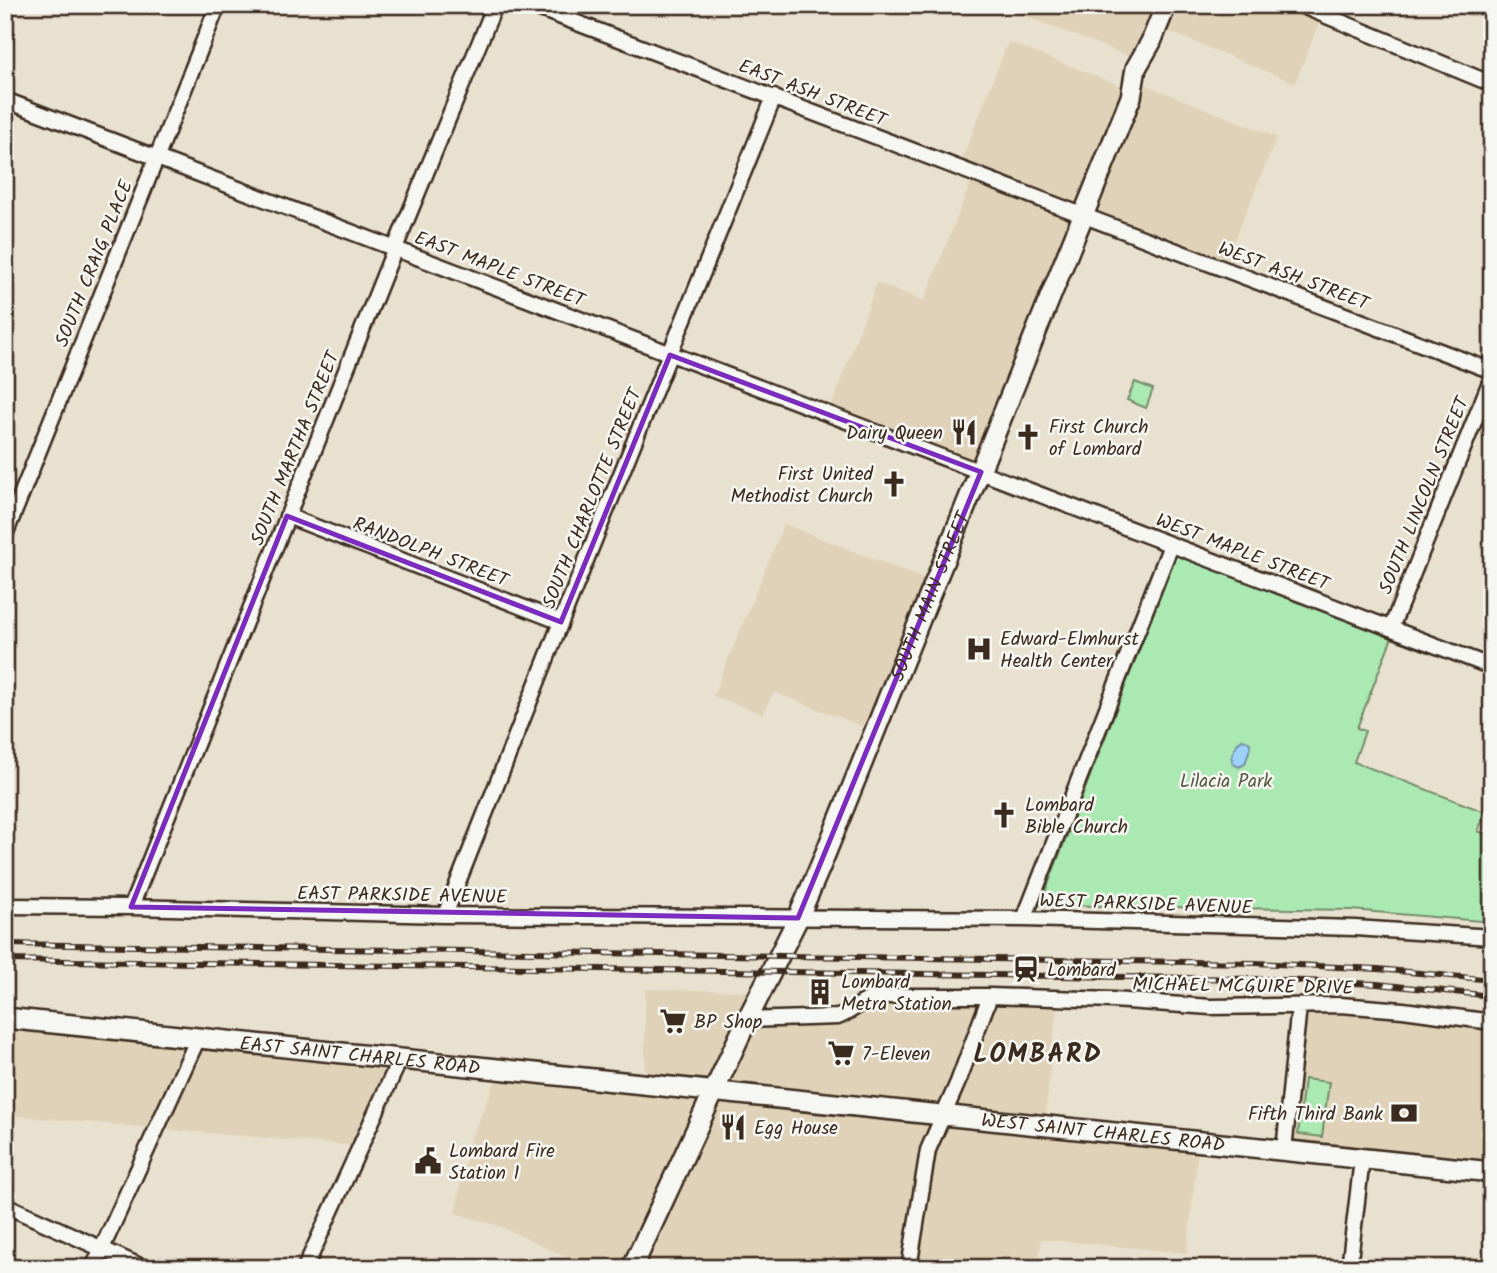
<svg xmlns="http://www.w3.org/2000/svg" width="1497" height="1273" viewBox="0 0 1497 1273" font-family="Kalam,sans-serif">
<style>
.built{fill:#e0d2b8}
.green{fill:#aae9b1;stroke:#728a68;stroke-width:2}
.water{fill:#9cd1fa;stroke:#758ea2;stroke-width:2}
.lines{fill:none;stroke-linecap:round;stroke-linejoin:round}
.street-casing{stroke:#3b2a1e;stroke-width:19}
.secondary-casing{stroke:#3b2a1e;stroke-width:24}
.street{stroke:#f6f6f2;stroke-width:14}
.secondary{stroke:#f6f6f2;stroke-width:19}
.rail-casing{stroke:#3b2a1e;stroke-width:6}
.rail{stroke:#f6f6f2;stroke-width:3.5;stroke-dasharray:10;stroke-linecap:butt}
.marked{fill:none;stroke:#7b2cbf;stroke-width:5;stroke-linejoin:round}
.labels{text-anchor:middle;stroke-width:5;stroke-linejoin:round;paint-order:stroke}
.street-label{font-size:19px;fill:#3b2a1e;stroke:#f6f6f2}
.poi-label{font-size:19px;fill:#3b2a1e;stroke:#f6f6f2;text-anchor:start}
.park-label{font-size:19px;fill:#575a43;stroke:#f6f6f2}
.district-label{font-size:26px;font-weight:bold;letter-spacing:2px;fill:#3b2a1e;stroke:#f6f6f2}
</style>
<rect width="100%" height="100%" fill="#e9e1d0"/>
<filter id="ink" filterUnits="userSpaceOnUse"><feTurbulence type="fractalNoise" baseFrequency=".0143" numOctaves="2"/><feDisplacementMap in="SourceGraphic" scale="14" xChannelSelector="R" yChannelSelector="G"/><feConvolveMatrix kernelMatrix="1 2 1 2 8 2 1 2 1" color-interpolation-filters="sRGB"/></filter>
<g filter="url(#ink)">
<path class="built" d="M996,5H1157L1136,59Z
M1171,5H1286L1321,19L1295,83L1162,29Z
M1008,42L1124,87L1077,207L962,159Z
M1141,83L1277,137L1225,264L1091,212Z
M972,179L1073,218L978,464L830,410L877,283L924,301Z
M784,524L930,581L867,728L776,693L772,695L763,714L713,696Z
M645,989L754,991L710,1084L645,1080Z
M863,992L1058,993L1045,1122L720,1087L756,1008L819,1013L838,1011L849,1004Z
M1295,1010L1394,1013L1492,1028V1166L1281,1145Z
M5,1023L390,1064L355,1146L5,1115Z
M498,1075L1198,1150L1187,1253L1041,1239L1039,1268H590L499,1226L455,1213L469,1143Z"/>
<path class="green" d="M1135,382L1153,389L1146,408L1127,400Z
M1176,555L1392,637L1357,728L1365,731L1354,762L1485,812L1478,831L1492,837V922L1351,910L1040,905Z
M1304,1079L1329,1082L1322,1137L1298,1134Z"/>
<path class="water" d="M1243,739L1250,743V748L1245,764L1239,767L1233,764C1230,756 1235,743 1243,739Z"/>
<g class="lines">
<g class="street-casing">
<path id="street" d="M530,5L1492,371
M1300,5L1492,84
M5,100L1492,667
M287,516L561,622
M5,535L218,5
M1391,628L1492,377
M5,906L131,907L445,915L1024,919L1355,928L1492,937
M131,907L395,248L495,5
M445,915L561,622L774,97
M1024,919L1171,545
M747,1020L838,1017C853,1011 862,1000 879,996H990L1113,1000L1210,1007L1340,1005L1403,1010L1492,1022
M1284,1150L1299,1006
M5,1205L144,1268
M93,1268L198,1038
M305,1268L400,1059
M909,1268L928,1150L958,1082L990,996
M1349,1268L1362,1159"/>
</g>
<g class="secondary-casing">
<g id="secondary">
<path id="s1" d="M5,1018L1492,1172"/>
<path id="s2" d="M632,1268L747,1020L798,918L820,867L1131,97L1136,68L1151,42L1166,5"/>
</g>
</g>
<use href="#street" class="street"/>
<use href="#secondary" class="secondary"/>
<g class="rail-casing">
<path id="rail" d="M5,944L1256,963L1378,969L1492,980
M5,960L1255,979L1377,984L1492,996"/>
</g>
<use href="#rail" class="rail"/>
</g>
</g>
<path class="marked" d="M670,355L981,472L798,918L131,907L287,516L561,622Z"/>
<defs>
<g id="restaurant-bare" transform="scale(2.1)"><path d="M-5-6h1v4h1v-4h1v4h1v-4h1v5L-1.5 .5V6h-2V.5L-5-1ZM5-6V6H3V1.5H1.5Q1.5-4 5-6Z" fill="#3b2a1e" stroke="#f6f6f2" stroke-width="2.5" paint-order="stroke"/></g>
<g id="church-bare" transform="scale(2.1)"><path d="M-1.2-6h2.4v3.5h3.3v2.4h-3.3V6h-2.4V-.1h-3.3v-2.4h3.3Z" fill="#3b2a1e" stroke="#f6f6f2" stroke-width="2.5" paint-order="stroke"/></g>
<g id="hospital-bare" transform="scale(2.1)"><path d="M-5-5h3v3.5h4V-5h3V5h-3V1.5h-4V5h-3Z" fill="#3b2a1e" stroke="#f6f6f2" stroke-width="2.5" paint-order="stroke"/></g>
<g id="station-bare" transform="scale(2.1)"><path d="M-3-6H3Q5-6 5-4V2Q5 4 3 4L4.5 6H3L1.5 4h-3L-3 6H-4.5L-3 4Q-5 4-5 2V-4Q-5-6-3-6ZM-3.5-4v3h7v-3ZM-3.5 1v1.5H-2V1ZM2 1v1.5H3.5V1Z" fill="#3b2a1e" stroke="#f6f6f2" stroke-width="2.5" paint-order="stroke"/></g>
<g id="building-bare" transform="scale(2.1)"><path d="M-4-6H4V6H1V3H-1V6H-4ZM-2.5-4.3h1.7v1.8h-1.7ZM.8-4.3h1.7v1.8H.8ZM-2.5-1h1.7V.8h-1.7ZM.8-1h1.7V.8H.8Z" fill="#3b2a1e" stroke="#f6f6f2" stroke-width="2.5" paint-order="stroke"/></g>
<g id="supermarket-bare" transform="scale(2.1)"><path d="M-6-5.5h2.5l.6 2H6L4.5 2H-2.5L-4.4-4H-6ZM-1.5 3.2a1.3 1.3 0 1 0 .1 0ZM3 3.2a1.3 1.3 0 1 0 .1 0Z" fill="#3b2a1e" stroke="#f6f6f2" stroke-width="2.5" paint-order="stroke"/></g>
<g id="bank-bare" transform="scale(2.1)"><path d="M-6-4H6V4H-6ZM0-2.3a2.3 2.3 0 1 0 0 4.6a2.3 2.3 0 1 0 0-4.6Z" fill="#3b2a1e" stroke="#f6f6f2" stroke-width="2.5" paint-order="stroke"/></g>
<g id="civic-bare" transform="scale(2.1)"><path d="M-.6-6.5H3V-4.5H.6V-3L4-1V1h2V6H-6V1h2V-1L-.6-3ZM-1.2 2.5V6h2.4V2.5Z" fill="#3b2a1e" stroke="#f6f6f2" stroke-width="2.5" paint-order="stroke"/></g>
</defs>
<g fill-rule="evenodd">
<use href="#restaurant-bare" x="964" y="432"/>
<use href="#church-bare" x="1028" y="437"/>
<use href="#church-bare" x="894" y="484"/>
<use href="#hospital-bare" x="979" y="649"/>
<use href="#church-bare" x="1004" y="815"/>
<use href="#station-bare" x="1026" y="969"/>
<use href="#building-bare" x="820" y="992"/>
<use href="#supermarket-bare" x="673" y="1021"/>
<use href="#supermarket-bare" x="841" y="1053"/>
<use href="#bank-bare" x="1404" y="1113"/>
<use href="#restaurant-bare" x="733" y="1127"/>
<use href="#civic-bare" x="428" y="1161"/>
</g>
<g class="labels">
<g class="street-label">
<text transform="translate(813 92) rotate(21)" y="7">EAST ASH STREET</text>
<text transform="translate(93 263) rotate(-68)" y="7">SOUTH CRAIG PLACE</text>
<text transform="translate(500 268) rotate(21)" y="7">EAST MAPLE STREET</text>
<text transform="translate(1294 275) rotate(21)" y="7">WEST ASH STREET</text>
<text transform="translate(294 448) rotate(-68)" y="7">SOUTH MARTHA STREET</text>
<text transform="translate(1423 495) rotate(-68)" y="7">SOUTH LINCOLN STREET</text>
<text transform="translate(591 498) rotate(-68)" y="7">SOUTH CHARLOTTE STREET</text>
<text transform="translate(431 551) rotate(21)" y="7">RANDOLPH STREET</text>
<text transform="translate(1243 551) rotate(21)" y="7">WEST MAPLE STREET</text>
<text dy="7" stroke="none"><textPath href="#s2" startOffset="735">SOUTH MAIN STREET</textPath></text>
<text transform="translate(402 894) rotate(1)" y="7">EAST PARKSIDE AVENUE</text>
<text transform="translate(1146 903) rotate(2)" y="7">WEST PARKSIDE AVENUE</text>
<text transform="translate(1243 985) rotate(1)" y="7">MICHAEL MCGUIRE DRIVE</text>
<text dy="7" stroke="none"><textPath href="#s1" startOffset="357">EAST SAINT CHARLES ROAD</textPath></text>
<text dy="7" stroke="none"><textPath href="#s1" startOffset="1104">WEST SAINT CHARLES ROAD</textPath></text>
</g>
<g class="poi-label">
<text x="1049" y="433">First Church<tspan x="1049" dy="22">of Lombard</tspan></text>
<text x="943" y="439" text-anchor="end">Dairy Queen</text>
<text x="873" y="480" text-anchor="end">First United<tspan x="873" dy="22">Methodist Church</tspan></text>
<text x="1000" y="645">Edward-Elmhurst<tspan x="1000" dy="22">Health Center</tspan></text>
<text x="1025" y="811">Lombard<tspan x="1025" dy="22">Bible Church</tspan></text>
<text x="1047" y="976">Lombard</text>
<text x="841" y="988">Lombard<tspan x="841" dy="22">Metra Station</tspan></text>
<text x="694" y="1028">BP Shop</text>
<text x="862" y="1060">7-Eleven</text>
<text x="1383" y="1120" text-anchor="end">Fifth Third Bank</text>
<text x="754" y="1134">Egg House</text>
<text x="449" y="1157">Lombard Fire<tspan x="449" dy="22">Station 1</tspan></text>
</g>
<g class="park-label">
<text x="1226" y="787">Lilacia Park</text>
</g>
<g class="district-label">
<text x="1038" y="1062">LOMBARD</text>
</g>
</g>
<rect width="1497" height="1273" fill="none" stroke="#f6f6f2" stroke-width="28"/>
<rect x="14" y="14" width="1469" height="1245" fill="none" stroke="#3b2a1e" stroke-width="2.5" filter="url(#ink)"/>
</svg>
